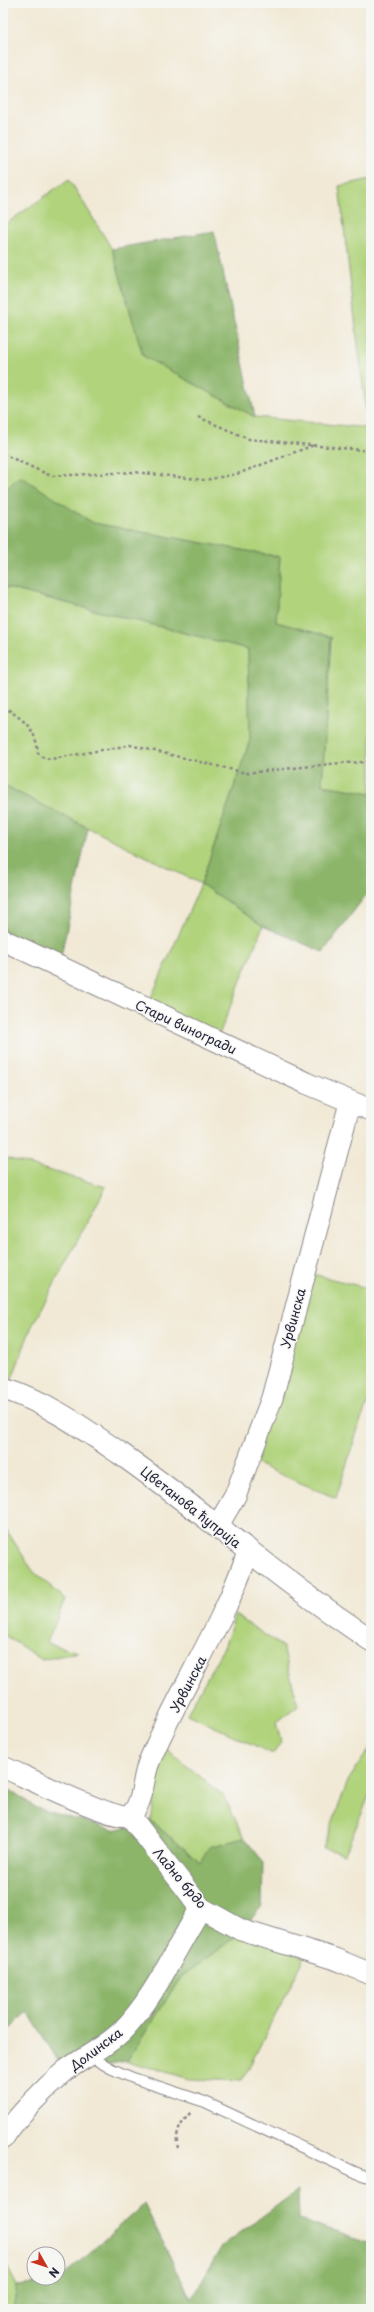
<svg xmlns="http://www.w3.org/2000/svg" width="374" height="2312" viewBox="0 0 374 2312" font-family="'Playpen Sans',sans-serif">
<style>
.green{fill:#b0d37b;stroke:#697a5b}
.forest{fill:#8cb56b;stroke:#576c53}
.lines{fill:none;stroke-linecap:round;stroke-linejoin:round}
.lane-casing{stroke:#8a8688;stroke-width:12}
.street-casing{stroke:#8a8688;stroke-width:23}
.secondary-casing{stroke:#8a8688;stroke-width:24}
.path{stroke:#8a8688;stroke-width:2.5;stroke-dasharray:3 3;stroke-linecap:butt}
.lane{stroke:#fff;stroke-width:10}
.street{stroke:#fff;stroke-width:21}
.secondary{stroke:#fff;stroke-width:22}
.labels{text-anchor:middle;stroke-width:3;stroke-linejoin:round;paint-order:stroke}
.street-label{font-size:13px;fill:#22223b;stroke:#f6f6f2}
</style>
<rect width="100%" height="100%" fill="#f6f6f2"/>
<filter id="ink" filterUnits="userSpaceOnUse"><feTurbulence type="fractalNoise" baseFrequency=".025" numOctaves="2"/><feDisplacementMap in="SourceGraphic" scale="8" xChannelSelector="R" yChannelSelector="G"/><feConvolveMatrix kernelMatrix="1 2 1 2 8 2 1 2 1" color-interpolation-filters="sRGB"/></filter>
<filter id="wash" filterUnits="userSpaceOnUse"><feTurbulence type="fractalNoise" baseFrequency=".012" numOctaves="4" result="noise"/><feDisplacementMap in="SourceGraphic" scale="16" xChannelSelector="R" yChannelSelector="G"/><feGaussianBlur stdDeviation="0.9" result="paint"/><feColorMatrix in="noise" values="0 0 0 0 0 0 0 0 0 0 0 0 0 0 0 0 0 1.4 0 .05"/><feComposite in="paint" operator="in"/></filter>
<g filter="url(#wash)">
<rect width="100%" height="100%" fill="#f1e9d5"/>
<path class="green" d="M69,179L112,249L144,356L255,417L368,428L339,186L371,179V793L322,785L331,637L276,622L280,557L93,523L20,477L3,492V226Z
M3,587L248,649L250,740L201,884L263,926L216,1042L146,1009L201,884L3,785Z
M3,1157L106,1187L31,1328L8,1389L3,1388Z
M305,1272L371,1289V1395L360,1422L336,1498L249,1461Z
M3,1525L33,1571L65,1599L47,1643L78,1652L42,1660L3,1634Z
M235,1615L283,1647L298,1705L276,1723L281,1742L273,1754L187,1714L225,1645Z
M163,1746L224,1796L244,1838L210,1847L200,1862L151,1821Z
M371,1746V1791L345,1854L323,1848L348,1781Z
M239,1934L305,1957L242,2081L190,2079L127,2061L181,1977Z
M3,2259L17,2286L13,2309H3Z"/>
<path class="forest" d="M214,231L255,417L143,356L112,249Z
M20,476L93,523L280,557L276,622L331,637L322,785L371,793V897L366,895L323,952L263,926L201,884L250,740L248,649L3,587V492Z
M3,785L88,828L60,961L3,940Z
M3,1790L15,1793L36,1808L114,1830L151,1821L200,1862L209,1847L244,1838L263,1861L262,1906L239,1934L181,1977L127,2061L65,2072L28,2012L3,2034Z
M298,2190L299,2219L371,2243V2309H13L17,2286L58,2281L144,2204L191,2299L222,2246Z"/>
</g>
<g filter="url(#ink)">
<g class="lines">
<g class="lane-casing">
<path id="lane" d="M89,2056L112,2069L133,2078L205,2102L357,2173L371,2178"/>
</g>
<g class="street-casing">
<path id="street" d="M3,940L306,1083L371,1110
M217,1527L235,1496L272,1398L350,1103
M3,1767C24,1776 115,1821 130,1816L201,1908L241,1930L335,1959L371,1974
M130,1816C144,1803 142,1779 149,1762C179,1690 223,1626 248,1552
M3,2138C17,2116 45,2088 65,2071C84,2057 106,2047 122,2031C155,1998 176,1947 201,1908"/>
</g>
<g class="secondary-casing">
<path id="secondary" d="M3,1388C47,1402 83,1428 121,1454C206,1514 284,1583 371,1640"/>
</g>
<path class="path" d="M198,417L249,439L371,451
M3,454L51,476L135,472L205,480L237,474L314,445
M3,706C23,720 36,727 38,753L44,758L51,759L130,745L246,773L340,763L371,762
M178,2148C174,2134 181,2123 191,2112"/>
<use href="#lane" class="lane"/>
<use href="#street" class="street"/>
<use href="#secondary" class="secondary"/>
</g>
</g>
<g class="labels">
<g class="street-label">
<text transform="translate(186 1027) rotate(25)" y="5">Стари виногради</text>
<text transform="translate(293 1318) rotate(-75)" y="5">Урвинска</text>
<text transform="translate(191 1507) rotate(38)" y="5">Цветанова ћуприја</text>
<text transform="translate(188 1684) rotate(-62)" y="5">Урвинска</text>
<text transform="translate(180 1878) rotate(50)" y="5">Ладно брдо</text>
<text transform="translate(96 2049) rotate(-37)" y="5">Долинска</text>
</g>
</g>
<rect width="374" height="2312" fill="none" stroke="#f6f6f2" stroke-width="16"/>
<g transform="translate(46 2266) rotate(129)"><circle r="19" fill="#f6f6f2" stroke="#a1a1a9"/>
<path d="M0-3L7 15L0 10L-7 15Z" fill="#c8321e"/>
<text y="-6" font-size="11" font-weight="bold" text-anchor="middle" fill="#22223b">N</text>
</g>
</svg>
